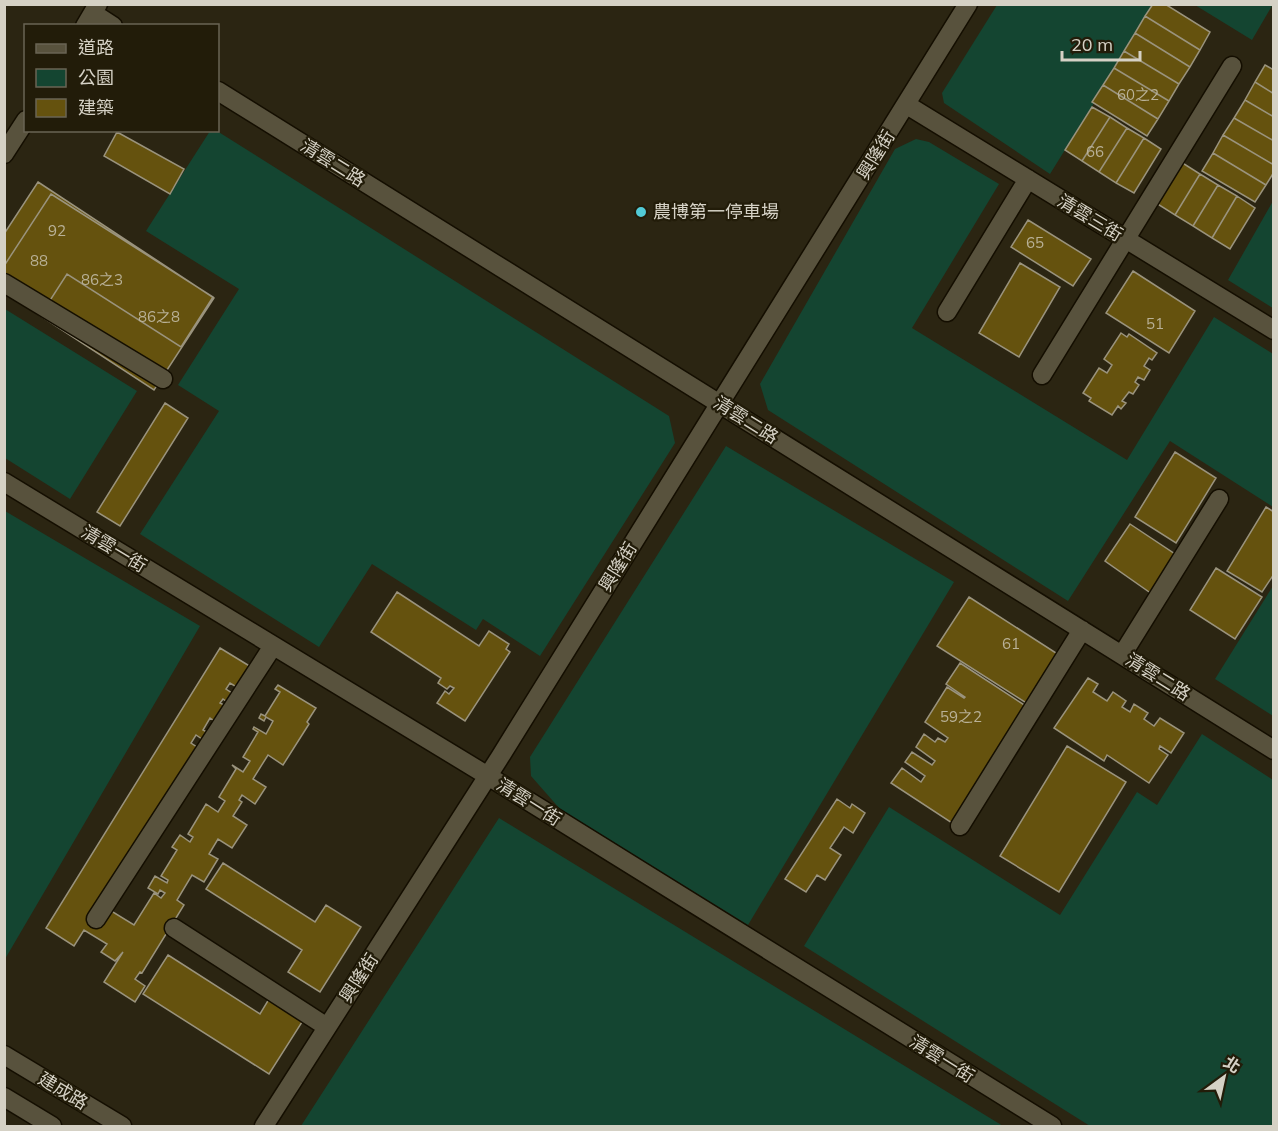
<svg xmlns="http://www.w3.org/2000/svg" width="1278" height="1131" viewBox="0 0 1278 1131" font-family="Mulish,'Noto Sans TC',sans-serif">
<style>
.green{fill:#144531}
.building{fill:#65520e;stroke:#9a937d;stroke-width:1.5}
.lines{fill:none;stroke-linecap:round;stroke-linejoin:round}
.minor-casing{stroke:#140e00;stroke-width:21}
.minor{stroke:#58523d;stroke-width:18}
.poi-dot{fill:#52cbd7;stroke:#221c09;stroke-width:2}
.labels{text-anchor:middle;stroke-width:4.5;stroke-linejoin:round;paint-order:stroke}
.number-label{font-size:15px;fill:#b9b197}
.street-label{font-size:18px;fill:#d5d1c5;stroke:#221c09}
.poi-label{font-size:18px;fill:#d5d1c5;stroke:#221c09;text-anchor:start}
</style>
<rect width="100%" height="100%" fill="#2b2512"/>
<path class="green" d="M1273,4L1252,40L1195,5V4Z
M997,5H1155L1050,174L944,103L942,93Z
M210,131H217L669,416L675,443L540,656L483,619L476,630L372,564L319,647L140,534L219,411L178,385L239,289L146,231Z
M916,139L929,142L999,184L912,328L1127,460L1214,317L1273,354V507L1170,441L1068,601L768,410L760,384L895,149Z
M1273,201V308L1228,280Z
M5,309L137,391L70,499L5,458Z
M726,446L954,582L748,925L560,809L531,776L530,757Z
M5,511L200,626L5,959Z
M1273,586V716L1215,679Z
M1202,734L1273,780V1126H1090L804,946L889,807L1060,915L1137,792L1157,805Z
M499,818L1003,1126H301Z"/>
<path class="building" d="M1153,4H1165L1210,32L1200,50L1145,16Z
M1145,16L1200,50L1190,67L1135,33Z
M1135,33L1190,67L1179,84L1124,51Z
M1124,51L1179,84L1169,101L1114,68Z
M1265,65L1274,70V94L1255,82Z
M1114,68L1169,101L1158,119L1103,85Z
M1255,82L1274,94V117L1245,100Z
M1103,85L1158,119L1147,136L1092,102Z
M1245,100L1274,117V141L1234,118Z
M1092,107L1110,117L1082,161L1065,150Z
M1110,117L1127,128L1099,172L1082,161Z
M1234,118L1274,141V165L1223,135Z
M1127,128L1144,138L1116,183L1099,172Z
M117,132L184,169L170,194L104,156Z
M1223,135L1274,165V172L1266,185L1213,153Z
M1144,138L1161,149L1134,193L1116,183Z
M1213,153L1266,185L1255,202L1202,171Z
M1181,162L1200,174L1175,215L1156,203Z
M1200,174L1218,185L1193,226L1175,215Z
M38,182L214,298L154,390L4,292V234Z
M1218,185L1237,196L1212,238L1193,226Z
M51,194L213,297L181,347L67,274L49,302L4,273V266Z
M1237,196L1255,208L1230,249L1212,238Z
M1028,220L1091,259L1073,286L1011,247Z
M1020,263L1060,287L1019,357L979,333Z
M1133,271L1195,311L1169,353L1106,313Z
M1121,333L1127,337L1129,334L1157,353L1152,360L1149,358L1144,366L1150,370L1144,380L1138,377L1135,382L1139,385L1133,394L1129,392L1122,401L1126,403L1121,409L1118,406L1112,415L1089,401L1091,398L1083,393L1099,368L1107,373L1112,365L1104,359Z
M165,403L188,418L120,526L97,512Z
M1175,452L1216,478L1176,543L1135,517Z
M1266,507L1274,512V574L1262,592L1227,571Z
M1130,524L1178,556L1152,594L1105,561Z
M1216,568L1262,597L1235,639L1190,610Z
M397,592L479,646L489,631L509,644L506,649L510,652L465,721L437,703L445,691L449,694L454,688L450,686L447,689L438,683L441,678L371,632Z
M969,597L1070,662L1039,711L937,646Z
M220,648L256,670L240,689L230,683L226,689L235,695L230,704L223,699L220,703L228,707L219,724L210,718L203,730L212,735L202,739L196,735L191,743L203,751L103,906L134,925L154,893L161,898L165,893L160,890L158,894L148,888L155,876L167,883L168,880L161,876L177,850L172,847L180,835L190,842L193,837L188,834L206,804L218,812L225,801L219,797L236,769L232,765L243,772L250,761L243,757L258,732L253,729L254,727L266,734L273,721L266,717L264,721L259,718L261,714L265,716L280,692L275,689L278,685L316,708L307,722L309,724L283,765L268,755L253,779L266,787L255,804L242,795L239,800L242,802L233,816L247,825L232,848L218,839L209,854L218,859L204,882L192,875L177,900L184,905L142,973L140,972L135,979L145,986L135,1002L104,982L123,952L115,961L101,952L107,944L84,930L74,946L46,928Z
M960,663L1029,708L952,823L891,783L902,768L921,782L925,776L905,762L912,752L932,765L935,761L916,747L924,734L935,742L938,738L945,742L948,738L925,722L947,687L964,698L965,697L946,684Z
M1088,678L1098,684L1093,692L1107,701L1113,692L1126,701L1122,707L1130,712L1134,704L1148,713L1144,719L1154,726L1160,718L1184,733L1171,753L1160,746L1159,749L1168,755L1149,783L1107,755L1104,761L1054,728Z
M1067,746L1126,782L1059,892L1000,856Z
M837,799L850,808L852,804L865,813L853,833L844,827L830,848L841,855L825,880L817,875L806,892L785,879Z
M223,863L315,922L326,905L361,927L320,992L288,972L302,950L206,889Z
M168,955L260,1014L275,989L309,1011L269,1074L143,994Z"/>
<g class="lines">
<g class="minor-casing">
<path id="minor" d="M93,13L113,26
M85,26L98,4
M218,91L1274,750
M907,105L1274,330
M4,154L26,120
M4,283L163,379
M947,312L1028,179
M1042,375L1232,66
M4,482L488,776L1052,1126
M1122,655L1219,499
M960,826L1082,630
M96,919L273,646
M174,928L327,1027
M4,1055L122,1126
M4,1097L52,1126
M264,1126L500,757L968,4"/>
</g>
<use href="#minor" class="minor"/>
</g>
<circle class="poi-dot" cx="641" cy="212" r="6"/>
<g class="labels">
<g class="number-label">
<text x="1138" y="100">60之2</text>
<text x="1095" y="157">66</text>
<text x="57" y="236">92</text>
<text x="1035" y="248">65</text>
<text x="39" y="266">88</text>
<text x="102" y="285">86之3</text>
<text x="159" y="322">86之8</text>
<text x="1155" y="329">51</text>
<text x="1011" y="649">61</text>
<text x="961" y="722">59之2</text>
</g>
<g class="street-label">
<text transform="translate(876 155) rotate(-58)" y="6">興隆街</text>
<text transform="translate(333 163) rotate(32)" y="6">清雲二路</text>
<text transform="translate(1090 218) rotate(31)" y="6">清雲三街</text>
<text transform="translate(746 420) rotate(32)" y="6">清雲二路</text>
<text transform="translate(114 549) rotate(31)" y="6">清雲一街</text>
<text transform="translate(618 567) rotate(-58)" y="6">興隆街</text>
<text transform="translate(1158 677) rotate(32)" y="6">清雲二路</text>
<text transform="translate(529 802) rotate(32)" y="6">清雲一街</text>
<text transform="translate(359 978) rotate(-57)" y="6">興隆街</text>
<text transform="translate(942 1059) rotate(32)" y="6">清雲一街</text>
<text transform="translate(63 1091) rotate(31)" y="6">建成路</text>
</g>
<g class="poi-label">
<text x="653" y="218">農博第一停車場</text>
</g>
</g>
<rect width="1278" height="1131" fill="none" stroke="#d5d1c5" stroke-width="12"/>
<rect x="24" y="24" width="195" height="108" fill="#221c09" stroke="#6a6454" stroke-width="1.5"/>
<rect x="36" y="44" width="30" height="9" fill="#58523d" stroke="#6a6454" stroke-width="1.5"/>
<text x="78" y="54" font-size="18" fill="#d5d1c5">道路</text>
<rect x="36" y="69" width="30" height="18" fill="#144531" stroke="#6a6454" stroke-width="1.5"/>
<text x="78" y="84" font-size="18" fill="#d5d1c5">公園</text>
<rect x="36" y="99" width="30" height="18" fill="#65520e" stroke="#6a6454" stroke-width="1.5"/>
<text x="78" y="114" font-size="18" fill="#d5d1c5">建築</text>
<g transform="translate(1224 1077) rotate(33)" stroke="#221c09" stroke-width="4.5" paint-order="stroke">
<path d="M0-4.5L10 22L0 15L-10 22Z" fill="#d5d1c5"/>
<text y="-9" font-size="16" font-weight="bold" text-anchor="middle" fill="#d5d1c5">北</text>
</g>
<path d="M1062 51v9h78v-9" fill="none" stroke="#d5d1c5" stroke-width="3"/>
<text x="1071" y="51" font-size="18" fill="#d5d1c5" stroke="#221c09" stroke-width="4.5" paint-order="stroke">20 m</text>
</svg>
